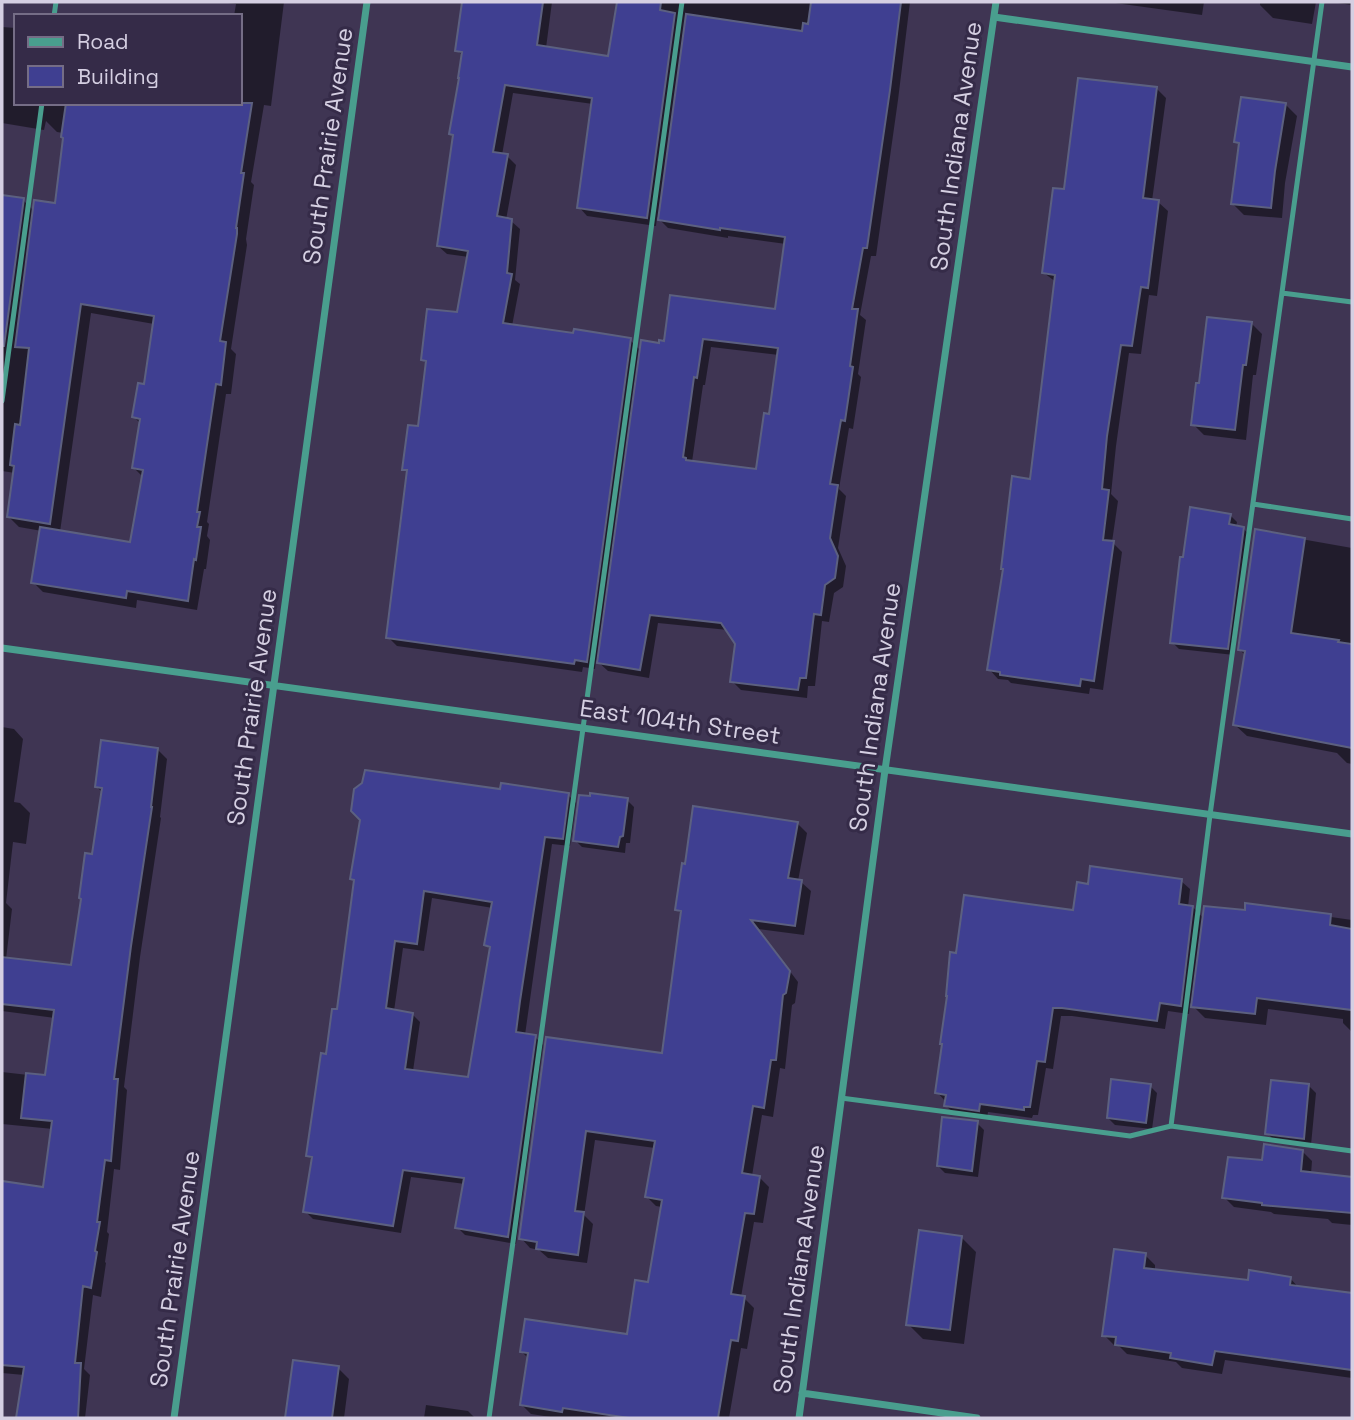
<svg xmlns="http://www.w3.org/2000/svg" width="1354" height="1420" viewBox="0 0 1354 1420" font-family="'Space Grotesk',sans-serif">
<style>
.shadow{fill:#0007;fill-rule:evenodd}
.building{fill:#3f3f91;stroke:#5c6080;stroke-width:2;fill-rule:evenodd}
.lines{fill:none;stroke-linecap:round;stroke-linejoin:round}
.service{stroke:#499e8e;stroke-width:5}
.minor{stroke:#499e8e;stroke-width:7}
.labels{text-anchor:middle;stroke-width:6;stroke-linejoin:round;paint-order:stroke}
.street-label{font-size:24px;fill:#d5cfe2;stroke:#352b48}
</style>
<rect width="100%" height="100%" fill="#3f3553"/>
<path class="shadow" d="M220,2H284L271,106L264,105L251,182L254,185L246,239L247,245L231,349L236,354L231,394H226L207,522L209,524L207,536L210,540L206,569H204L197,610L137,600L136,608L43,592L33,582L42,531L19,527L9,517L15,473L2,471V197L23,200L34,211L57,205L65,139L63,133L57,132L46,121L44,130L2,123V27L16,28V103H240V16H234L236,4ZM91,313L154,324L145,386L134,417L141,424L134,468L143,477L132,544L60,532Z
M464,2H552L546,48L610,58L618,2H910L898,100L876,256H871L860,315L866,320L858,374L861,377L853,429L849,428L839,489L846,496L838,548L846,566L843,587L834,593L829,622L822,621L815,686H808L807,698L741,690L732,681L737,644L728,630L658,623L649,678L608,671L596,660L595,669L583,667L582,672L397,646L388,637L408,473L404,469L419,428L427,364L422,359L458,314L469,257L447,254L438,246L455,137L451,133L463,56L457,50ZM513,93L593,104L579,207L587,216L656,226L657,217L668,228L728,238V236L786,244L777,311L641,351L630,340L512,326L520,284L515,280L520,229L511,221L506,220L516,165L507,156L502,155ZM711,347L779,355L771,416L758,471L692,462L703,385H705Z
M1108,2H1204L1202,15Z
M1260,2H1316L1312,24L1273,18L1260,5Z
M1331,2H1352V5Z
M1157,89L1166,98L1152,201L1158,202L1168,211L1157,296L1149,295L1141,354L1129,353L1116,446L1111,494L1118,501L1112,542L1122,552L1103,690L1090,688L1089,694L1011,683L1008,680L998,679L989,669L1031,481L1056,282L1044,273L1066,191Z
M1286,105L1297,116L1285,183L1282,218L1244,215L1233,204L1241,146L1236,141Z
M1251,323L1262,334L1256,375H1253L1246,440L1204,435L1193,424L1201,385Z
M1230,515L1237,522L1236,527L1244,529L1250,536L1234,655L1179,649L1172,642Z
M1256,531L1352,548V764L1347,763L1337,753L1247,736L1235,725L1246,656L1240,650Z
M2,727L14,729L23,739L14,802L20,803L30,813L26,844L13,842L6,903L12,909L6,959L73,967L103,793L97,787L157,749L167,759L160,817L161,818L140,957L124,1087L127,1090L120,1170L114,1169L107,1232L109,1234L105,1262L106,1263L101,1297L93,1295L84,1369L90,1375L85,1418H18L24,1375L2,1373V1183L44,1189L53,1129L2,1124V1072L46,1077L55,1018L2,1011Z
M502,791L568,795L576,803L570,846L552,844L525,1035L535,1037L543,1045L516,1244L465,1235L457,1227L465,1184L411,1177L401,1233L313,1219L305,1211L313,1161L308,1155L327,1055L339,1011L356,882L352,879ZM432,898L493,908L486,945L492,951L469,1079L413,1071L420,1022L412,1014L394,1011L403,948L424,951Z
M627,800L634,807L630,843H626L625,853L582,847L575,840Z
M797,823L807,833L798,881L801,882L811,891L804,935L758,929L798,982L795,1003L792,1005L785,1069L780,1068L773,1117L762,1115L752,1176L759,1177L769,1187L763,1223L754,1222L741,1297L744,1298L754,1308L747,1349L741,1348L729,1418H557L531,1414L522,1405L529,1359L522,1352L628,1336L649,1284L662,1207L656,1206L647,1197L655,1148L595,1140L584,1215L593,1224L587,1263L548,1258L539,1250L530,1248L521,1238L548,1039L664,1055L683,915L677,910Z
M1181,881L1190,889L1188,907H1193L1204,919L1247,912V905L1352,920V1032L1343,1023V1019L1268,1009L1266,1025L1205,1018L1190,1003L1189,1014L1168,1011L1165,1029L1072,1016H1061L1053,1069L1046,1068L1038,1115H1033L1032,1118L988,1112L987,1119L955,1114L946,1106L945,1101L937,1092L958,955L1075,912Z
M1150,1086L1157,1093L1152,1129L1115,1125L1108,1118Z
M1309,1086L1316,1093L1311,1145L1274,1140L1267,1133Z
M977,1123L984,1130L978,1177L945,1173L938,1166Z
M1302,1151L1312,1161L1311,1174L1352,1179V1225L1332,1223L1328,1219L1274,1214L1271,1212L1234,1207L1224,1197L1263,1162Z
M961,1237L976,1252L964,1344L923,1339L908,1324Z
M1145,1255L1155,1265V1271L1249,1282L1290,1278L1299,1288L1352,1294V1378L1225,1360L1222,1374L1182,1368L1176,1362L1127,1354L1119,1346L1114,1345L1104,1335Z
M294,1362L338,1368L349,1379L344,1418H287Z
M426,1405L468,1411L475,1418H424Z"/>
<path class="building" d="M462,2H543L537,45L608,56L617,2H661L660,10L675,13L647,218L577,208L592,98L505,85L493,152L508,154L497,216L512,219L507,273L512,274L503,323L573,333L574,329L631,338L587,662L575,660L574,664L386,638L407,470H402L408,425L418,426L426,361L421,360L427,309L457,312L468,251L437,246L453,135L449,134L459,78H458L462,52L455,51Z
M811,2H901L890,90L867,248H863L852,309H858L850,366L853,367L845,421L841,420L830,484L838,485L830,538L838,556L835,578L825,585L821,615L814,614L806,678H800L798,690L730,682L735,644L721,623L650,615L640,670L597,663L641,340L659,343V340L664,341L670,295L775,309L785,237L720,228V230L658,220L686,14L802,31L803,23L808,24ZM703,339L778,348L769,414L764,413L756,469L686,460V458L683,457L694,377L697,378Z
M1078,78L1157,87L1143,198L1159,200L1148,288L1141,287L1132,346L1121,345L1107,436L1102,489L1109,490L1103,540L1114,541L1094,681L1081,679L1080,686L1000,675V672L987,670L1003,569H1001L1012,476L1030,479L1055,275L1042,273L1053,188L1064,189Z
M1241,97L1286,103L1275,171L1271,208L1231,204L1239,143L1234,142Z
M66,103H252L241,173H244L236,228H237V234L220,341L226,342L221,385L216,384L197,512H200L197,527H201L196,560L194,559L188,601L127,591L126,598L31,583L40,527L130,542L143,470L132,468L140,419L132,417L138,383L144,384L154,316L81,304L50,524L7,517L14,466L10,465L15,424L20,425L29,348L15,347L34,200L55,203L63,138L61,137Z
M2,195L24,198L4,346H2Z
M1207,317L1252,322L1246,365H1243L1235,430L1191,425L1196,383H1199Z
M1190,507L1231,514L1229,524L1244,527L1228,649L1170,643L1180,557H1183Z
M1255,529L1305,538L1291,633L1339,640L1338,642L1352,644V748L1233,725L1245,651L1238,650Z
M101,740L158,748L151,807H152L131,946L114,1079H118L111,1161L105,1160L97,1222H100L95,1251L97,1252L91,1288L83,1286L75,1363H81L78,1418H16L24,1367L2,1365V1181L43,1187L52,1121L21,1118L26,1073L45,1075L54,1010L2,1004V957L71,965L81,899L79,898L85,853L92,854L102,788L95,787Z
M365,770L500,789L501,783L569,793L563,839L545,837L520,1001L516,1032L536,1035L508,1237L455,1228L464,1178L403,1170L393,1226L303,1212L312,1157L306,1156L321,1053L326,1054L332,1009H337L354,880L350,879L360,820L351,811L354,789L362,783ZM424,891L492,902L484,945L490,947L468,1077L405,1069L413,1013L386,1008L395,941L417,944Z
M590,793L628,798L623,836L620,837L618,847L573,841L579,795L590,796Z
M693,806L798,822L788,878L802,880L795,926L751,920L790,971L786,993L783,995L776,1060H771L764,1108L753,1106L742,1173L760,1176L754,1214L745,1213L731,1294L745,1296L738,1341L731,1340L718,1418H629L563,1408L562,1412L520,1405L528,1353L520,1352L525,1319L627,1334L635,1280L648,1282L662,1200L645,1197L655,1141L586,1131L575,1211L584,1212L578,1255L536,1249L537,1242L519,1239L546,1037L662,1053L681,911L675,910L682,863L685,864Z
M1090,866L1182,879L1179,904L1193,906L1181,1006L1160,1003L1157,1021L1062,1008H1053L1045,1062L1037,1061L1030,1107H1024V1110L980,1104L979,1111L944,1106L946,1095L935,1093L942,1044H940L947,996H946L950,952L956,953L964,895L1073,910L1077,882L1088,884Z
M1245,903L1331,914L1330,925L1352,929V1010L1257,998L1255,1014L1191,1007L1204,906L1245,910Z
M1111,1079L1151,1084L1146,1123L1107,1118Z
M1271,1080L1309,1084L1304,1139L1265,1134Z
M942,1117L978,1121L972,1171L937,1166Z
M1264,1144L1303,1150L1301,1171L1352,1177V1213L1262,1205V1203L1222,1198L1228,1157L1262,1160Z
M919,1230L962,1236L950,1330L906,1325Z
M1114,1249L1146,1253L1144,1268L1248,1280L1249,1270L1291,1277L1290,1285L1352,1293V1370L1215,1351L1212,1365L1170,1358L1171,1353L1115,1345L1116,1337L1102,1336Z
M293,1360L339,1366L332,1418H285Z"/>
<g class="lines">
<path class="service" d="M54,16L56,2
M1282,293L1352,302
M2,401L42,103
M1253,504L1352,519
M841,1098L1130,1136L1171,1126L1352,1151
M1171,1126L1210,815L1322,2
M489,1418L682,2"/>
<path class="minor" d="M994,17L1352,67
M2,648L1352,834
M802,1393L977,1418
M174,1418L367,2
M799,1418L885,770L996,2"/>
</g>
<g class="labels">
<g class="street-label">
<text transform="translate(328 146) rotate(-82)" y="8">South Prairie Avenue</text>
<text transform="translate(956 146) rotate(-82)" y="8">South Indiana Avenue</text>
<text transform="translate(252 707) rotate(-82)" y="8">South Prairie Avenue</text>
<text transform="translate(875 707) rotate(-82)" y="8">South Indiana Avenue</text>
<text transform="translate(680 722) rotate(8)" y="8">East 104th Street</text>
<text transform="translate(175 1269) rotate(-82)" y="8">South Prairie Avenue</text>
<text transform="translate(799 1269) rotate(-82)" y="8">South Indiana Avenue</text>
</g>
</g>
<rect width="1354" height="1420" fill="none" stroke="#d5cfe2" stroke-width="7"/>
<rect x="14" y="14" width="228" height="91" fill="#352b48" stroke="#756d86" stroke-width="2"/>
<rect x="28" y="37" width="35" height="10" fill="#499e8e" stroke="#756d86" stroke-width="2"/>
<text x="77" y="49" font-size="21" fill="#d5cfe2">Road</text>
<rect x="28" y="66" width="35" height="21" fill="#3f3f91" stroke="#756d86" stroke-width="2"/>
<text x="77" y="84" font-size="21" fill="#d5cfe2">Building</text>
</svg>
